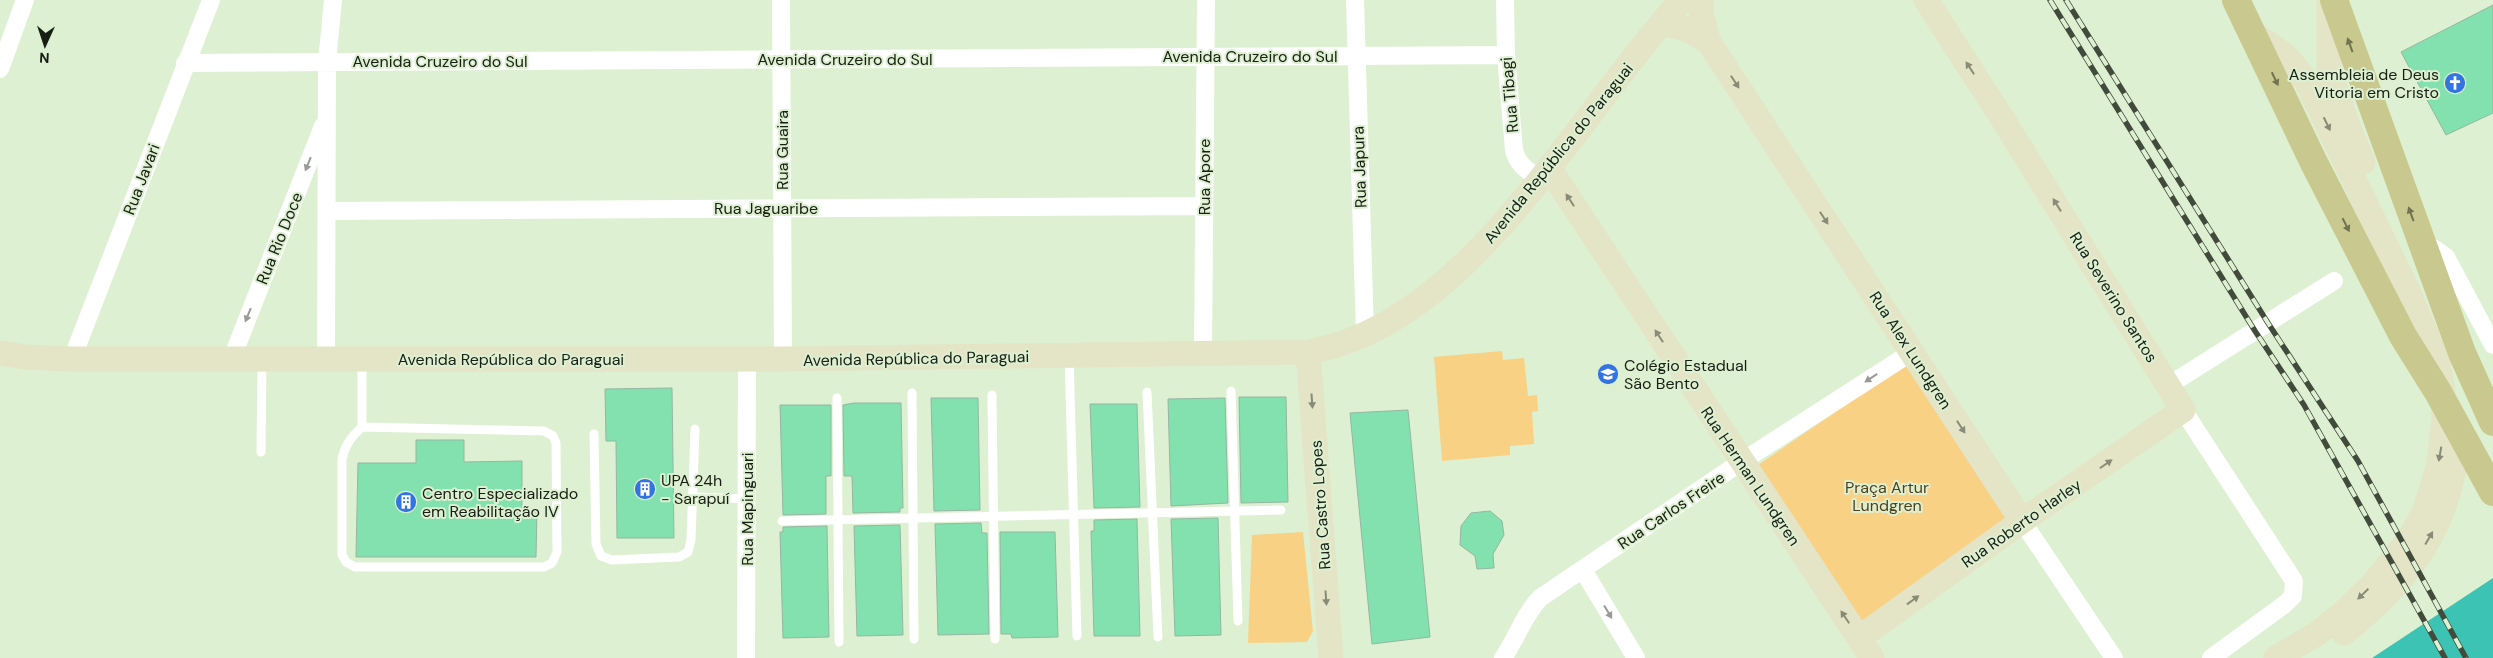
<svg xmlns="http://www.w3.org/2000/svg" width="2493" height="658" viewBox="0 0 2493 658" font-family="'DM Sans',sans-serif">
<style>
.green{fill:#f8d185}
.water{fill:#3cc3b4}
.building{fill:#82e1ae;stroke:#95b6a2}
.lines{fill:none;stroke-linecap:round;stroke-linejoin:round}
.lane{stroke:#fff;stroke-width:9}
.street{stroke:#fff;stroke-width:18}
.secondary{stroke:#e4e4c6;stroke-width:25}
.primary{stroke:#c9c88e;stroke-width:28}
.rail-casing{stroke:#414a3b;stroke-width:5.5}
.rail{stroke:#ddf0d1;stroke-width:4;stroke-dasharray:11;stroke-linecap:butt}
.oneway{fill:#707350}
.oneway2{fill:#888b75}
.oneway3{fill:#979a95}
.labels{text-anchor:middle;stroke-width:4;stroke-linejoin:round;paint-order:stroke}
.street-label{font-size:16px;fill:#171e13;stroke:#ddf0d1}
.poi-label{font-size:16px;fill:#171e13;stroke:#ddf0d1;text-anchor:start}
.park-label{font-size:16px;fill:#513f1a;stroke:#ddf0d1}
</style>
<rect width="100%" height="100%" fill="#ddf0d1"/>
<path class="green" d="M1502,351L1503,360L1524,358L1528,396L1537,395L1538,411L1532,412L1534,444L1510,446V455L1442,461L1434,357Z
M1909,362L2013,519L1862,626L1758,465Z
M1303,532L1313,631L1307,642L1248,643L1252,535Z"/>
<path class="water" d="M2493,578V658H2372Z"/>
<path class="building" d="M2493,5V113L2446,135L2401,52Z
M672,388L674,538H617L616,441H606L605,389Z
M1239,397H1286L1288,502L1241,503Z
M931,398H978L980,510L934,511Z
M1225,398L1228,503L1171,506L1168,399Z
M854,403H901L903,508H900V512L853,513L852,476H844L843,405Z
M1090,404H1137L1140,507L1094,508Z
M780,405H831V476H826V514L783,515Z
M1408,410L1430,637L1372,644L1350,413Z
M416,440H464V462L522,461V511H537L536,557H356L358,463H416Z
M1490,511L1502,521L1504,535L1493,554L1494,568L1477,569L1475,556L1460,545L1461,526L1471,513Z
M1218,518L1221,635L1175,636L1171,519Z
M1137,519L1140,636H1094L1091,531H1094V520Z
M981,523L982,533H987L989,634L938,635L935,524Z
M900,525L903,635L857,636L854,526Z
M827,526L829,637L783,638L780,532H783V527Z
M1000,532H1055L1058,637L1012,638L1011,634H1001Z"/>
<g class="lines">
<path class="lane" d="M1069,356L1077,636
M1231,391L1238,621
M1147,392L1158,637
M912,393L914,639
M992,395L995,639
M837,398L839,642
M362,427L544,431L553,436L556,443L557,552L552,563L544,567H355L346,562L342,555V459C345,445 351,437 362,427Z
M362,427V360
M594,434L596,544L601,556L612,560L679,557L688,552L691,540L695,429
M261,452L262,360
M694,497L747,499
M782,521L1281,510"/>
<path class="street" d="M781,0L783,359
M1355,0L1365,334
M1505,0L1506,55L1514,150C1517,164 1528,171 1539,179
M185,63L1506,55
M0,69L25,0
M327,211L1204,206
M2421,244L2435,249L2446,257L2493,345
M1203,353L1206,0
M232,358L323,126
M72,359L211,0
M326,359L327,62L333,0
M2169,385L2334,281
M2183,410L2294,581L2293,596L2285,604L2211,658
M2022,521L2114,658
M1583,570L1636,658
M746,658L747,359
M1503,658C1517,638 1523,616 1540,598L1741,462L1912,352"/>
<path class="secondary" d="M1701,0V12L1708,41L2022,521
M2329,0V72L2351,134L2363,162
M1662,23L1686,29L1708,41
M2254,35C2277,47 2291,59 2306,81L2409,293L2438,363L2443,390L2444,420L2438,468L2424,512L2409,539L2371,586L2342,614L2318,633L2276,658
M1549,168L1872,658
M1308,352L1331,658
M0,353L25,357L72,359H783L1308,352C1470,325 1578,112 1682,0
M2344,633C2382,602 2418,567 2438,521C2448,500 2452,477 2457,454
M1859,638L2022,521L2183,410L2002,118L1926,0"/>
<path class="primary" d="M2236,0L2314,163L2403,336L2438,392L2493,492
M2334,0L2462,353L2493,422"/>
<g class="rail-casing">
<path id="rail" d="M2050,0L2255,331L2304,405L2445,658
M2066,0L2268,323L2358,461L2466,658"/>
</g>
<use href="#rail" class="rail"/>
</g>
<defs><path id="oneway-solid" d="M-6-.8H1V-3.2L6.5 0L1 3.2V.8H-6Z" transform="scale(1.25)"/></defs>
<g class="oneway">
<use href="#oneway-solid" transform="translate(2350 45) rotate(-110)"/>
<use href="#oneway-solid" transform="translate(2275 79) rotate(65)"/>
<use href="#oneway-solid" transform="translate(2411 214) rotate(-110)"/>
<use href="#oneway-solid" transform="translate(2346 225) rotate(63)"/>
</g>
<g class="oneway2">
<use href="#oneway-solid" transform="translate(1970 68) rotate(-123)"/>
<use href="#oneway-solid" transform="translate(1735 82) rotate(57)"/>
<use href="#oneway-solid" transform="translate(2327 124) rotate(64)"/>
<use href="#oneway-solid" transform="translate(1570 200) rotate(-123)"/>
<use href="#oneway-solid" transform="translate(2057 205) rotate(-122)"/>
<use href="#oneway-solid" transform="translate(1824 218) rotate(57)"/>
<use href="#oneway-solid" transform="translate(1659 336) rotate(-123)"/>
<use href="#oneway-solid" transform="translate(1312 401) rotate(86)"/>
<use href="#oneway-solid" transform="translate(1961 427) rotate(57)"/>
<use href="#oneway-solid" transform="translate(2440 454) rotate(100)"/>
<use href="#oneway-solid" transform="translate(2106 464) rotate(-35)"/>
<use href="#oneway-solid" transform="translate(2429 538) rotate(-60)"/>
<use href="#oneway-solid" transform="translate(2363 594) rotate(136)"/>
<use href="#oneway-solid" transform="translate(1326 598) rotate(86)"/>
<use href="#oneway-solid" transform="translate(1913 600) rotate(-36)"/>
<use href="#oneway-solid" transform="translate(1845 617) rotate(-124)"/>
</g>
<g class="oneway3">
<use href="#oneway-solid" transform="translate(308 164) rotate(112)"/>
<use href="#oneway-solid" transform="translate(248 315) rotate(112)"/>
<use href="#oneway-solid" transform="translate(1871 378) rotate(147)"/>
<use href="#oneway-solid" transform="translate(1608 612) rotate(59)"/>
</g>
<defs>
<g id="church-disc" transform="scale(1.125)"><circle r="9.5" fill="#3275e2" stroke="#ddf0d1"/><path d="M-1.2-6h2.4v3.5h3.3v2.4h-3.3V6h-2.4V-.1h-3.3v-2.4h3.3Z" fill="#fff"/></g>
<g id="school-disc" transform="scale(1.125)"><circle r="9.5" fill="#3275e2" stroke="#ddf0d1"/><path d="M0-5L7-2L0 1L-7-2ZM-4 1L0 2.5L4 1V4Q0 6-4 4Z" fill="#fff"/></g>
<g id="building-disc" transform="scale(1.125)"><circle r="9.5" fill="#3275e2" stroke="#ddf0d1"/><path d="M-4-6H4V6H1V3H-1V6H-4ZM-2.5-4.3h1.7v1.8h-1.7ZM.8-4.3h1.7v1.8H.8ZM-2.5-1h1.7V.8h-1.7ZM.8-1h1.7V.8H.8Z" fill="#fff"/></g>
</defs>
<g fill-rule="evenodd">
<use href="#church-disc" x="2455" y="83"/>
<use href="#school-disc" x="1608" y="374"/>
<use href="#building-disc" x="645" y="489"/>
<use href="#building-disc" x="406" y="502"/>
</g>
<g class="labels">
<g class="street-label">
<text x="1250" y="62">Avenida Cruzeiro do Sul</text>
<text x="845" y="65">Avenida Cruzeiro do Sul</text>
<text x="440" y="67">Avenida Cruzeiro do Sul</text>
<text transform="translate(1509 95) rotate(-95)" y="6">Rua Tibagi</text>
<text transform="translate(782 150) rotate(-90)" y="6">Rua Guaira</text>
<text transform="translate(1558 153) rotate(-51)" y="6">Avenida República do Paraguai</text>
<text transform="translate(1359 167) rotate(-92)" y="6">Rua Japura</text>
<text transform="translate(1204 177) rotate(-90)" y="6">Rua Apore</text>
<text transform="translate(141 179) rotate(-69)" y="6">Rua Javari</text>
<text x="766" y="214">Rua Jaguaribe</text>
<text transform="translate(279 238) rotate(-68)" y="6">Rua Rio Doce</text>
<text transform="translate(2114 297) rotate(58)" y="6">Rua Severino Santos</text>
<text transform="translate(1911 350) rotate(57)" y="6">Rua Alex Lundgren</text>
<text transform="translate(916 358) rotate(-1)" y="6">Avenida República do Paraguai</text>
<text x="511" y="365">Avenida República do Paraguai</text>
<text transform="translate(1751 476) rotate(56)" y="6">Rua Herman Lundgren</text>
<text transform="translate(1320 505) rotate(-94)" y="6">Rua Castro Lopes</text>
<text transform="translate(747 509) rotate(-90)" y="6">Rua Mapinguari</text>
<text transform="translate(1671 510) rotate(-34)" y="6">Rua Carlos Freire</text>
<text transform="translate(2021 523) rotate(-35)" y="6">Rua Roberto Harley</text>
</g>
<g class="poi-label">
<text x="2439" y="80" text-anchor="end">Assembleia de Deus<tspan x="2439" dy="18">Vitoria em Cristo</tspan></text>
<text x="1624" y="371">Colégio Estadual<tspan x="1624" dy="18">São Bento</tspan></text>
<text x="661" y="486">UPA 24h<tspan x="661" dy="18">- Sarapuí</tspan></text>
<text x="422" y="499">Centro Especializado<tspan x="422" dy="18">em Reabilitação IV</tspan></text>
</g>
<g class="park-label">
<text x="1887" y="493">Praça Artur<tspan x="1887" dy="18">Lundgren</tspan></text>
</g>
</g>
<g transform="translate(45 45) rotate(183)" stroke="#ddf0d1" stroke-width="4" paint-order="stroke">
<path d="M0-4L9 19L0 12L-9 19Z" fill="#171e13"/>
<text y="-8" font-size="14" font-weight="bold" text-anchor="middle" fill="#171e13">N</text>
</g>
</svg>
